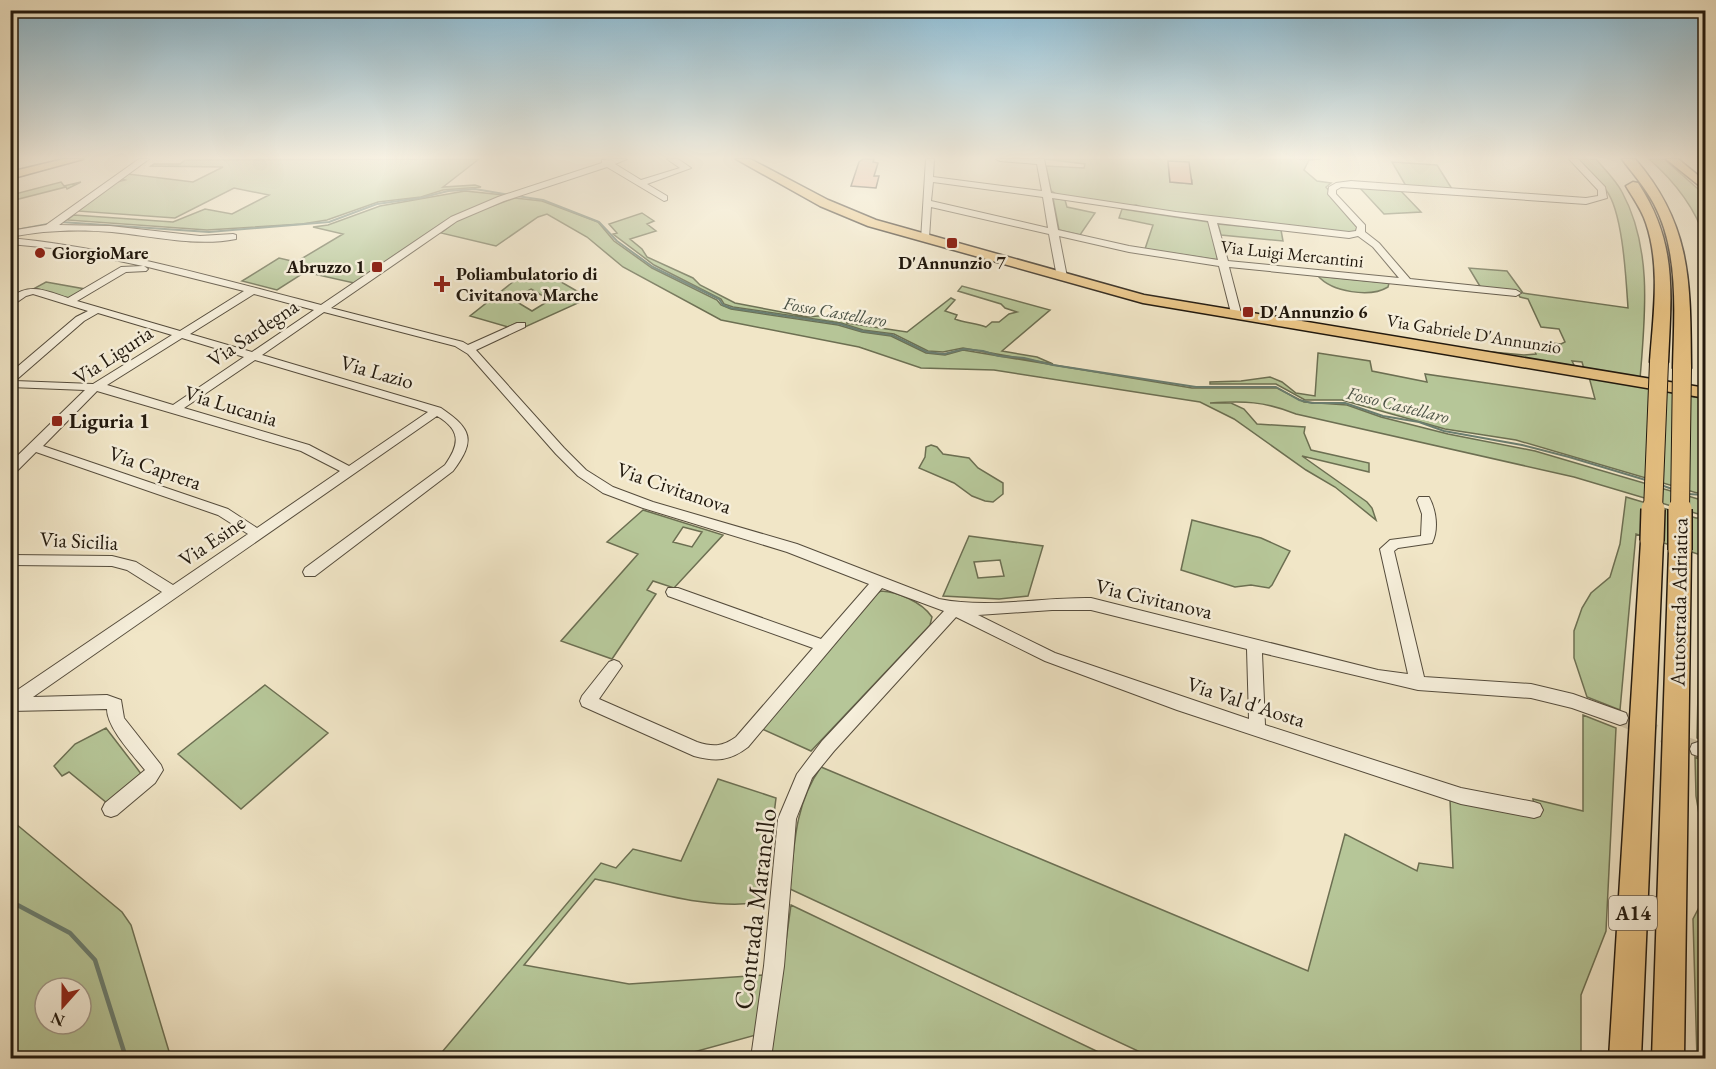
<svg xmlns="http://www.w3.org/2000/svg" width="1716" height="1069" viewBox="0 0 1716 1069" font-family="'EB Garamond',serif">
<style>
.green{fill:#b6c698;stroke:#6c6f52;stroke-width:1.5;fill-rule:evenodd}
.lines{fill:none;stroke-linecap:round;stroke-linejoin:round}
.stream-far1{stroke:#6a7d6f;stroke-width:2}
.stream{stroke:#6a7d6f;stroke-width:4.5}
.building{fill:#e3a990;stroke:#21180d;stroke-width:1.5}
.minor-tunnel{stroke:#d2c7ab;stroke-width:15;stroke-dasharray:15 8;stroke-linecap:butt}
.minor-casing{stroke:#554c3c;stroke-width:2}
.major-casing{stroke:#21180d;stroke-width:3}
.highway-casing{stroke:#21180d;stroke-width:3}
.minor{fill:#f6efdb;fill-rule:evenodd}
.major{fill:#e8c384;fill-rule:evenodd}
.highway{fill:#e8c384;fill-rule:evenodd}
.highway-bridge-far1-casing{stroke:#21180d;stroke-width:20;stroke-linecap:butt}
.highway-bridge-casing{stroke:#21180d;stroke-width:26;stroke-linecap:butt}
.highway-bridge-far1{stroke:#e8c384;stroke-width:18}
.highway-bridge{stroke:#e8c384;stroke-width:23}
.poi-dot{fill:#8f2418;stroke:#f6efdb;stroke-width:2}
.labels{text-anchor:middle;stroke-width:5;stroke-linejoin:round;paint-order:stroke}
.far-poi-label{font-size:18px;font-weight:bold;fill:#21180d;stroke:#f6efdb;text-anchor:start}
.far-street-label{font-size:18px;fill:#21180d;stroke:#f6efdb}
.far-water-label{font-size:18px;font-style:italic;fill:#4c5346;stroke:#f6efdb}
.shield{fill:#f6efdb;stroke:#61584b;stroke-width:1.5}
.shield-label{font-size:20px;font-weight:bold;fill:#21180d}
.street-label{font-size:21px;fill:#21180d;stroke:#f6efdb}
.poi-label{font-size:21px;font-weight:bold;fill:#21180d;stroke:#f6efdb;text-anchor:start}
.near-street-label{font-size:26px;fill:#21180d;stroke:#f6efdb}
</style>
<rect width="100%" height="100%" fill="#f1e6c7"/>
<filter id="stains"><feTurbulence type="fractalNoise" baseFrequency=".00333" numOctaves="4"/><feColorMatrix values="0 0 0 0 .2 0 0 0 0 .09 0 0 0 0 .02 0 0 0 .5 -.17"/></filter>
<radialGradient id="worn" r=".72"><stop offset=".6" stop-color="#630" stop-opacity="0"/><stop offset="1" stop-color="#630" stop-opacity=".3"/></radialGradient>
<path class="green" d="M479,159L443,187L475,185L481,187L443,190L421,197L378,202L327,220L302,224L207,230L67,220L74,215L173,222L205,209L232,214L269,195L234,188L175,218L77,211L117,182L125,180L122,179L128,174L193,182L223,167L151,166L154,164H180L185,160Z
M1045,159H1321L1309,160L1304,170L1317,181L1331,183L1326,187L1356,223L1358,228L1355,232H1345L1147,209L1136,205L1131,206L1056,194L1051,191L1046,166L1084,168L1085,164ZM1168,161L1189,163L1186,180H1192V184L1170,182Z
M1578,159H1596C1605,170 1616,180 1622,192C1653,249 1645,317 1640,379L1584,369L1582,362L1572,361L1575,367L1471,350L1524,355L1536,354L1531,341L1561,344L1565,342L1559,329L1541,327L1528,299L1520,297L1517,292L1481,288L1469,268L1507,271L1523,293L1628,308C1626,279 1623,212 1606,190C1598,179 1587,169 1578,159Z
M1649,159H1664L1705,195V239C1695,207 1674,181 1649,159Z
M1392,162L1437,165L1452,189L1406,186Z
M61,182L64,186L81,182L67,189L66,187L11,201V195Z
M1358,186L1399,189L1421,212L1384,214Z
M465,191L504,195L444,222L354,283L305,272L277,290L242,281L279,258L296,262L343,234L313,227L328,225L380,206Z
M515,198L542,201L598,222L614,241L652,268L717,300L721,305L731,309L838,325L862,332L891,336L926,353L945,355L963,350L1192,388H1277L1304,402L1347,405L1381,417L1448,434L1535,451L1698,499L1705,498V516L1574,477L1296,414C1264,401 1244,401 1210,403H1231L1244,409L1257,424L1305,427L1304,433L1311,450L1369,463V472L1302,456L1367,502L1372,508L1376,520L1335,487L1306,470L1234,419L1200,402L994,370L921,368L859,347L721,320L623,267L587,237L547,214L538,217L496,246L441,233L462,217Z
M1053,198L1065,200L1067,207L1095,213L1080,235L1059,230Z
M1122,209L1209,222L1218,260L1145,249L1153,225L1119,218Z
M642,213L654,221L647,224L656,231L630,239L642,249L647,257L693,278L700,285L735,303L808,317L838,314L847,316V323L907,332L951,298L955,300L945,311L957,315L955,319C964,323 976,323 986,327L992,322H999L1009,314L1017,312L1005,308L1001,304L958,291L962,286L1050,310L1002,351L1037,357L1053,364L963,348L943,352L928,351L894,334L863,330L841,323L733,307L724,304L721,299L654,265L613,234L617,233L609,224Z
M1218,224L1281,230L1283,241L1221,235Z
M528,270L549,275L589,298L525,327L517,323L508,327L470,316ZM531,289L550,300L532,311L512,299Z
M1318,276L1389,283L1388,287C1370,298 1332,292 1318,276Z
M46,282L85,289L69,299L35,288Z
M1318,353L1370,361L1372,371L1427,382L1425,374L1595,399L1589,377L1705,399V489L1697,493L1516,440L1445,429L1342,400H1305L1276,384H1210V382L1241,381L1270,377L1282,382L1296,393L1315,396Z
M931,445L937,447L943,454L969,458L978,468L1003,483V494L993,502L985,501L972,496L954,483L919,468L925,457L926,447Z
M1626,497L1696,518H1705V741L1697,738L1701,555L1636,534L1620,710L1587,697L1574,658V631L1582,608L1591,593L1610,577L1620,544Z
M643,510L723,535L674,588L653,581L647,590L656,594L612,659L561,641L638,554L607,542ZM683,527L702,532L692,547L673,542Z
M1192,520L1261,538L1290,551L1272,585L1269,588L1251,585L1235,587L1181,570Z
M969,536L1043,546L1028,596L999,599L943,596ZM1000,560L1004,576L978,578L974,562Z
M881,591C898,592 922,602 932,617L930,625L811,751L762,729L873,595Z
M265,685L328,733L241,809L178,754Z
M1583,715L1616,728L1606,931L1581,995V1058H1153L790,889C794,846 795,803 821,767L1308,971L1345,834L1417,871L1419,863L1453,868L1450,800L1535,817L1533,799L1583,811Z
M106,728L142,775L107,803L69,772L62,776L54,766L75,744Z
M1695,757L1705,762V882V850L1696,796Z
M718,779L776,798L763,902C708,911 648,890 595,879L524,965L629,984L765,975L756,1035L672,1058H437L601,863L616,868L633,849L681,861Z
M10,819L122,912L131,925L171,1058H11ZM45,988H81V1024H45Z
M1705,896V1058H1697L1693,919Z
M791,905L1111,1058H770Z"/>
<g class="lines">
<path class="stream-far1" d="M517,196L543,200L599,222L617,241L653,267L719,299L723,305L731,308L840,324L862,331L892,335L927,352L944,354L964,349L983,351L999,356L1024,358L1053,365L1196,387H1276L1299,400L1312,403H1345L1383,416L1419,422L1444,431L1522,445L1569,457L1649,481
M61,222L209,232L329,222L377,204L420,198L448,191L475,189L510,195
M10,231L48,224
M1661,485L1675,490
M1687,494L1706,495"/>
<path class="stream" d="M10,901L70,933L95,960L126,1058"/>
</g>
<path class="building" d="M863,159H874L873,162L878,163L874,176H879L876,188L851,186L859,162Z
M1168,161L1189,162L1192,184L1170,182Z"/>
<g class="lines">
<path class="minor-tunnel" d="M1620,718L1698,749"/>
<g class="minor-casing">
<path id="minor" d="M10,159H18L10,162Z
M139,159H149L59,225L110,226L200,236L233,234L236,235V239C196,247 152,236 112,232C77,229 45,230 10,237V231L46,225Z
M614,159H627L615,164L641,180L680,168L667,159H678L691,168L647,184L667,196V200L664,201L607,167L504,201L457,221L331,308L463,342L468,345L517,323H525V327L476,350L564,448L586,470L613,487L653,502L797,544L939,599C990,609 1040,597 1091,598L1378,670L1408,674L1380,549L1390,540L1421,536L1422,514L1417,500L1419,497H1429C1436,510 1439,529 1432,543L1398,548L1394,551L1424,677L1531,684L1573,694L1626,713L1628,718L1626,723L1620,725L1572,708L1531,698L1418,690L1262,653L1265,725L1461,788L1534,802L1540,804L1543,810L1540,816L1534,818L1461,804L1177,710L1045,661L956,617L834,751L812,778L796,819L784,966L771,1058H751L764,966L778,819L797,774L822,741L944,611L882,588L748,747C730,761 716,762 694,756L582,706L580,701L582,696L609,662L614,660L619,662L622,666L599,699L697,742C713,747 722,747 736,737L813,648L668,596L666,592L668,588H678L821,639L869,584L787,552L643,508L603,493L578,476L556,454L468,354L455,346L324,312L262,355L441,408C472,429 476,440 453,471L315,576H305L303,572L305,568L445,465C460,444 461,430 437,416L33,697L107,695L121,700L124,718L161,765L163,770L155,783L117,815L111,817L105,815L102,809L105,803L145,770C133,755 107,728 107,709L10,711V695L162,592L127,570L112,566L10,565V555L112,556L136,562L173,585L248,534L218,515L36,452L14,474L10,475V463L85,390L10,387V373L76,317L88,311L33,294L26,296L10,307V298C30,282 46,291 68,298L121,267L143,266L62,249L10,244V238C116,248 219,279 321,305L451,217L498,197L602,163V160ZM144,266L244,291L180,331L77,301L126,272L146,271L148,269ZM254,294L314,310L252,352L190,334ZM98,313L172,335L93,384L15,381L84,321ZM182,338L244,357L173,405L107,385ZM255,360L417,408L428,412L349,466L309,445L184,408ZM97,391L301,451L340,471L257,528L228,509L43,446ZM1052,610H1091L1247,649L1249,719L1055,653L978,615Z
M926,159H934L933,177L1042,191L1037,164L1000,161L996,159H1044L1051,193L1176,212L1349,232L1356,231L1357,227L1328,194L1329,187L1336,183L1351,181L1586,198L1598,196V190L1569,159H1578L1605,187L1607,198L1586,204L1341,187L1336,190V194L1365,225V232L1379,243L1410,279L1516,290L1521,293L1516,296L1229,267L1241,313L1236,316L1231,313L1219,266L1129,252L1059,236L1067,277L1062,280L1057,277L1049,234L931,207L929,238L921,240ZM933,182L1043,197L1048,228L931,201ZM1052,198L1208,221L1218,260L1129,246L1058,230ZM1217,223L1349,238L1358,236L1373,247L1399,278L1228,261Z
M1698,742L1706,744V759L1692,754L1690,749L1692,744Z"/>
</g>
<g class="major-casing">
<path id="major" d="M64,159H83L10,179V172Z
M736,159H750L828,200L876,220L1144,295L1706,388V398L1143,303L868,226L820,206Z
M1666,159H1678L1706,182V191Z"/>
</g>
<g class="highway-casing">
<path id="highway" d="M1622,159H1635C1693,226 1690,285 1691,368L1688,372H1676L1673,368C1674,315 1680,253 1654,204C1645,187 1633,174 1622,159Z
M1633,182L1638,183C1678,243 1671,294 1668,362L1665,366H1653L1650,362C1653,316 1661,267 1646,223C1642,210 1633,198 1626,186Z
M1652,533L1659,536L1663,541L1641,1058H1609L1641,541L1645,536Z
M1680,542L1688,544L1691,550L1684,1058H1652L1669,550L1672,544Z"/>
</g>
<use href="#minor" class="minor"/>
<use href="#major" class="major"/>
<use href="#highway" class="highway"/>
<g class="highway-bridge-far1-casing">
<path id="highway-bridge-far1" d="M1653,510L1659,362
M1680,510L1682,368"/>
</g>
<g class="highway-bridge-casing">
<path id="highway-bridge" d="M1652,541L1653,509
M1680,550V509"/>
</g>
<use href="#highway-bridge-far1" class="highway-bridge-far1"/>
<use href="#highway-bridge" class="highway-bridge"/>
</g>
<linearGradient id="sky" x2="0" y2="1"><stop stop-color="#89b9d2"/><stop offset="0.51" stop-color="#f9f4e6"/><stop offset="1" stop-color="#f9f4e6" stop-opacity="0"/></linearGradient>
<rect width="1716" height="309" fill="url(#sky)"/>
<g class="poi-dot">
<rect x="946" y="237" width="12" height="12" rx="3"/>
<circle cx="40" cy="253" r="6"/>
<rect x="371" y="261" width="12" height="12" rx="3"/>
<path d="M439 275h6v6h6v6h-6v6h-6v-6h-6v-6h6z"/>
<rect x="1242" y="306" width="12" height="12" rx="3"/>
<rect x="51" y="415" width="12" height="12" rx="3"/>
</g>
<g class="labels">
<g class="far-poi-label">
<text x="52" y="259">GiorgioMare</text>
<text x="952" y="269" text-anchor="middle">D'Annunzio 7</text>
<text x="365" y="273" text-anchor="end">Abruzzo 1</text>
<text x="456" y="280">Poliambulatorio di<tspan x="456" dy="21">Civitanova Marche</tspan></text>
<text x="1260" y="318">D'Annunzio 6</text>
</g>
<g class="far-street-label">
<text transform="translate(1292 254) rotate(6)" y="6">Via Luigi Mercantini</text>
<text transform="translate(1474 334) rotate(9)" y="6">Via Gabriele D'Annunzio</text>
</g>
<g class="far-water-label">
<text transform="translate(835 312) rotate(10)" y="6">Fosso Castellaro</text>
<text transform="translate(1398 405) rotate(14)" y="6">Fosso Castellaro</text>
</g>
<rect class="shield" x="1609" y="896" width="48" height="34" rx="4.5"/>
<g class="shield-label">
<text x="1633" y="920">A14</text>
</g>
<g class="street-label">
<text transform="translate(253 333) rotate(-34)" y="7">Via Sardegna</text>
<text transform="translate(113 355) rotate(-33)" y="7">Via Liguria</text>
<text transform="translate(377 372) rotate(16)" y="7">Via Lazio</text>
<text transform="translate(231 406) rotate(17)" y="7">Via Lucania</text>
<text transform="translate(155 468) rotate(19)" y="7">Via Caprera</text>
<text transform="translate(674 488) rotate(19)" y="7">Via Civitanova</text>
<text transform="translate(79 541) rotate(3)" y="7">Via Sicilia</text>
<text transform="translate(212 541) rotate(-34)" y="7">Via Esine</text>
<text transform="translate(1154 599) rotate(13)" y="7">Via Civitanova</text>
<text transform="translate(1679 602) rotate(-89)" y="7">Autostrada Adriatica</text>
<text transform="translate(1246 702) rotate(18)" y="7">Via Val d'Aosta</text>
</g>
<g class="poi-label">
<text x="69" y="428">Liguria 1</text>
</g>
<g class="near-street-label">
<text transform="translate(755 909) rotate(-83)" y="9">Contrada Maranello</text>
</g>
</g>
<rect width="1716" height="1069" fill="none" stroke="#f1e6c7" stroke-width="36"/>
<rect x="12" y="12" width="1692" height="1045" fill="none" stroke="#21180d" stroke-width="3"/>
<rect x="18" y="18" width="1680" height="1033" fill="none" stroke="#21180d" stroke-width="1.5"/>
<g transform="translate(63 1006) rotate(201)"><circle r="28" fill="#f6efdb" stroke="#a19989" stroke-width="1.5"/>
<path d="M0-4.5L10 22L0 15L-10 22Z" fill="#8f2418"/>
<text y="-9" font-size="16" font-weight="bold" text-anchor="middle" fill="#21180d">N</text>
</g>
<rect width="100%" height="100%" filter="url(#stains)"/>
<rect width="100%" height="100%" fill="url(#worn)"/>
</svg>
